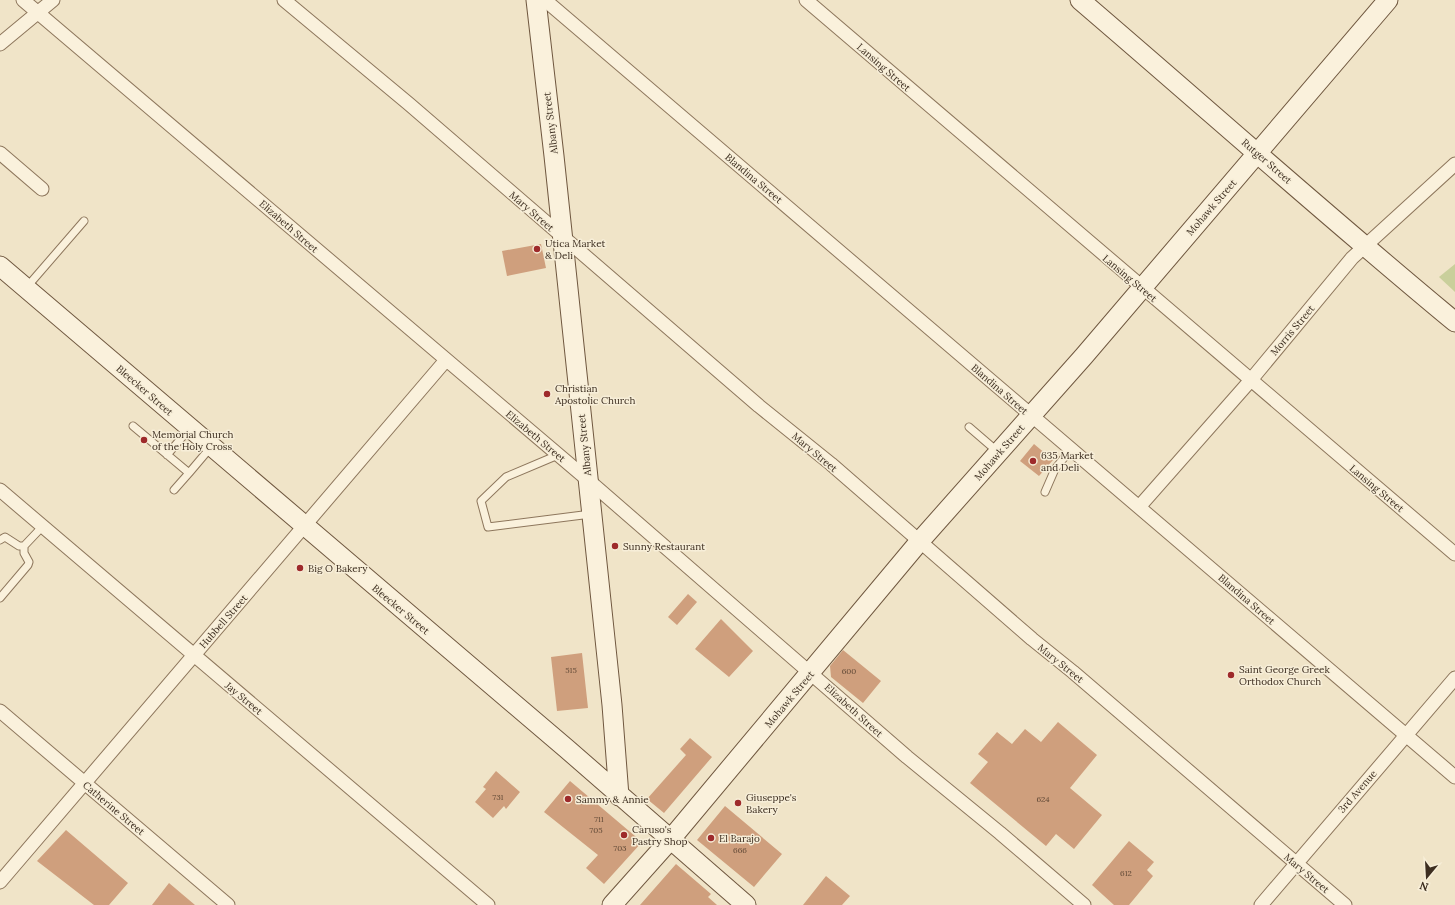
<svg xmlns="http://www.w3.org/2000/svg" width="1455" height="905" viewBox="0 0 1455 905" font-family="Lora,serif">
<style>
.green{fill:#c9cf9b}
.building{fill:#cf9f7d}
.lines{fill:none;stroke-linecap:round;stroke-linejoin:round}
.lane-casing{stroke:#8d765c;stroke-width:9}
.street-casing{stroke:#8d765c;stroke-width:15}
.secondary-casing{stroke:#6f573f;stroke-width:21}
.lane{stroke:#faf1dc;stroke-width:7}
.street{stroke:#faf1dc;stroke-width:13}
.secondary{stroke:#faf1dc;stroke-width:19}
.poi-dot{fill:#9e2a2b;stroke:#f7eed8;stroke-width:1.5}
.labels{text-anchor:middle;stroke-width:3;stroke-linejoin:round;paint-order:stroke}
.number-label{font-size:8px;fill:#624a37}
.street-label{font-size:10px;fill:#3d2e20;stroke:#f7eed8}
.poi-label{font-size:10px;fill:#3d2e20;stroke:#f7eed8;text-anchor:start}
</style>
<rect width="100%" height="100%" fill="#f0e4c8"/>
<path class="green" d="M1455,264V292L1439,277Z"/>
<path class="building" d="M541,244L546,268L507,276L502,251Z
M1034,444L1053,460L1039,476L1020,461Z
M688,594L697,602L677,625L668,617Z
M721,619L753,651L729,677L695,649Z
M843,650L881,681L863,703L831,677L830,666Z
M582,653L588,708L557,711L551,657Z
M1058,722L1097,755L1070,788L1102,815L1074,849L1056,834L1046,846L970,783L988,762L978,754L997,732L1012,744L1025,729L1041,742Z
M690,738L712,757L664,813L647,799L686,755L680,749Z
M496,771L520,792L506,809L504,806L493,818L475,802L486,789L483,787Z
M570,781L642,842L604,884L586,868L598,855L544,812Z
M725,806L782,854L754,887L697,840Z
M66,830L128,883L109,905H94L37,861Z
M1129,841L1154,862L1147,870L1153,876L1129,905H1114L1092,885Z
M676,864L711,894L708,897L717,905H640Z
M826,876L850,896L842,905H803Z
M169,883L195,905H152Z"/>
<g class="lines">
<g class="lane-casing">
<path id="lane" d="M26,288L84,221
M133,426L189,473L211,447
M969,427L998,452
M167,455L189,429
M558,455L506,477L481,501L488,527L591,514
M174,490L189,473
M1045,492L1055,469L1071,449
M0,540L5,537L19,546H24
M0,598L28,565L29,562L24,553V546L42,527"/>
</g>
<g class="street-casing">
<path id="street" d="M23,0L588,480L907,757L1000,833L1084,905
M284,0L409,104L759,406L831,464L1032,639L1073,672L1345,905
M545,0L1455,777
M806,0L1455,554
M0,44L53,0
M0,153L42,189
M0,490L488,905
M1139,507L1250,381L1352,258L1455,164
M0,711L228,905
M0,882L446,360
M1261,905L1455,678"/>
</g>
<g class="secondary-casing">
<path id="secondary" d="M536,0L554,156L612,705L619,796
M1080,0C1205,107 1328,217 1455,322
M0,266L567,749L746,905
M612,905L670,840L919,542L1084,356L1388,0"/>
</g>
<use href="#lane" class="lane"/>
<use href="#street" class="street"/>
<use href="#secondary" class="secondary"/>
</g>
<g class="poi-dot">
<circle cx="537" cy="249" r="4"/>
<circle cx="547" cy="394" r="4"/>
<circle cx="144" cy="440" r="4"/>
<circle cx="1033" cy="461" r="4"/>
<circle cx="615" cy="546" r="4"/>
<circle cx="300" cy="568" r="4"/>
<circle cx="1231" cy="675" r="4"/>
<circle cx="568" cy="799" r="4"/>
<circle cx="738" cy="803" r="4"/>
<circle cx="624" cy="835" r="4"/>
<circle cx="711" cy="838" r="4"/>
</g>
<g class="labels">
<g class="number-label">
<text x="571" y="673">515</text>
<text x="849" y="674">600</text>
<text x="498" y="800">731</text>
<text x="1043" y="802">624</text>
<text x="599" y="822">711</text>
<text x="596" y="833">705</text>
<text x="620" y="851">703</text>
<text x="740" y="853">666</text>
<text x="1126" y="876">612</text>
</g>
<g class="street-label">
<text transform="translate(884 67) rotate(41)" y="4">Lansing Street</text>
<text transform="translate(550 123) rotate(-97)" y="4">Albany Street</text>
<text transform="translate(1267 161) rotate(41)" y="4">Rutger Street</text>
<text transform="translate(754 178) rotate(40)" y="4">Blandina Street</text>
<text transform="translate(1211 207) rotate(-49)" y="4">Mohawk Street</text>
<text transform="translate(532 211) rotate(41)" y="4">Mary Street</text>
<text transform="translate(289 226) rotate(41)" y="4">Elizabeth Street</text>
<text transform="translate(1130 278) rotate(40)" y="4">Lansing Street</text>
<text transform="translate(1292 330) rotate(-50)" y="4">Morris Street</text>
<text transform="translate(1000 389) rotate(41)" y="4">Blandina Street</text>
<text transform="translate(145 390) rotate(41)" y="4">Bleecker Street</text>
<text transform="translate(536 436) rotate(40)" y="4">Elizabeth Street</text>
<text transform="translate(584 445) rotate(-96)" y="4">Albany Street</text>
<text transform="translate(815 452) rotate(40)" y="4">Mary Street</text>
<text transform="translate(999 452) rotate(-49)" y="4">Mohawk Street</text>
<text transform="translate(1377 488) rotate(40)" y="4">Lansing Street</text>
<text transform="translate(1247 599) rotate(41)" y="4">Blandina Street</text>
<text transform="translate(401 609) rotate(40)" y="4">Bleecker Street</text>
<text transform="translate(223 621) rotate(-49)" y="4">Hubbell Street</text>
<text transform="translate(1061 663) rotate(39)" y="4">Mary Street</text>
<text transform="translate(244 698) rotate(40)" y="4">Jay Street</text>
<text transform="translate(789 699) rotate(-50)" y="4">Mohawk Street</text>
<text transform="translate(854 710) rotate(42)" y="4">Elizabeth Street</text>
<text transform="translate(1357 791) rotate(-49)" y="4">3rd Avenue</text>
<text transform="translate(114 808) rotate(40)" y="4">Catherine Street</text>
<text transform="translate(1307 873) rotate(40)" y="4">Mary Street</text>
</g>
<g class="poi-label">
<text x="545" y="247">Utica Market<tspan x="545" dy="12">&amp; Deli</tspan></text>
<text x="555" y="392">Christian<tspan x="555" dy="12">Apostolic Church</tspan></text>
<text x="152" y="438">Memorial Church<tspan x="152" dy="12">of the Holy Cross</tspan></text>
<text x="1041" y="459">635 Market<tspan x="1041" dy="12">and Deli</tspan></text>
<text x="623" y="550">Sunny Restaurant</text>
<text x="308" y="572">Big O Bakery</text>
<text x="1239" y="673">Saint George Greek<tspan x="1239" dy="12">Orthodox Church</tspan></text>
<text x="746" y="801">Giuseppe's<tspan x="746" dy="12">Bakery</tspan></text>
<text x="576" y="803">Sammy &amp; Annie</text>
<text x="632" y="833">Caruso's<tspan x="632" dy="12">Pastry Shop</tspan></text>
<text x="719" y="842">El Barajo</text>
</g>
</g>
<g transform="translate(1427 877) rotate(198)" stroke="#f7eed8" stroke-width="3" paint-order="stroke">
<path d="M0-3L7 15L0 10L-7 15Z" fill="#3d2e20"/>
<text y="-6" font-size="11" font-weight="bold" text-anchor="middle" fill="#3d2e20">N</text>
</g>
</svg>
